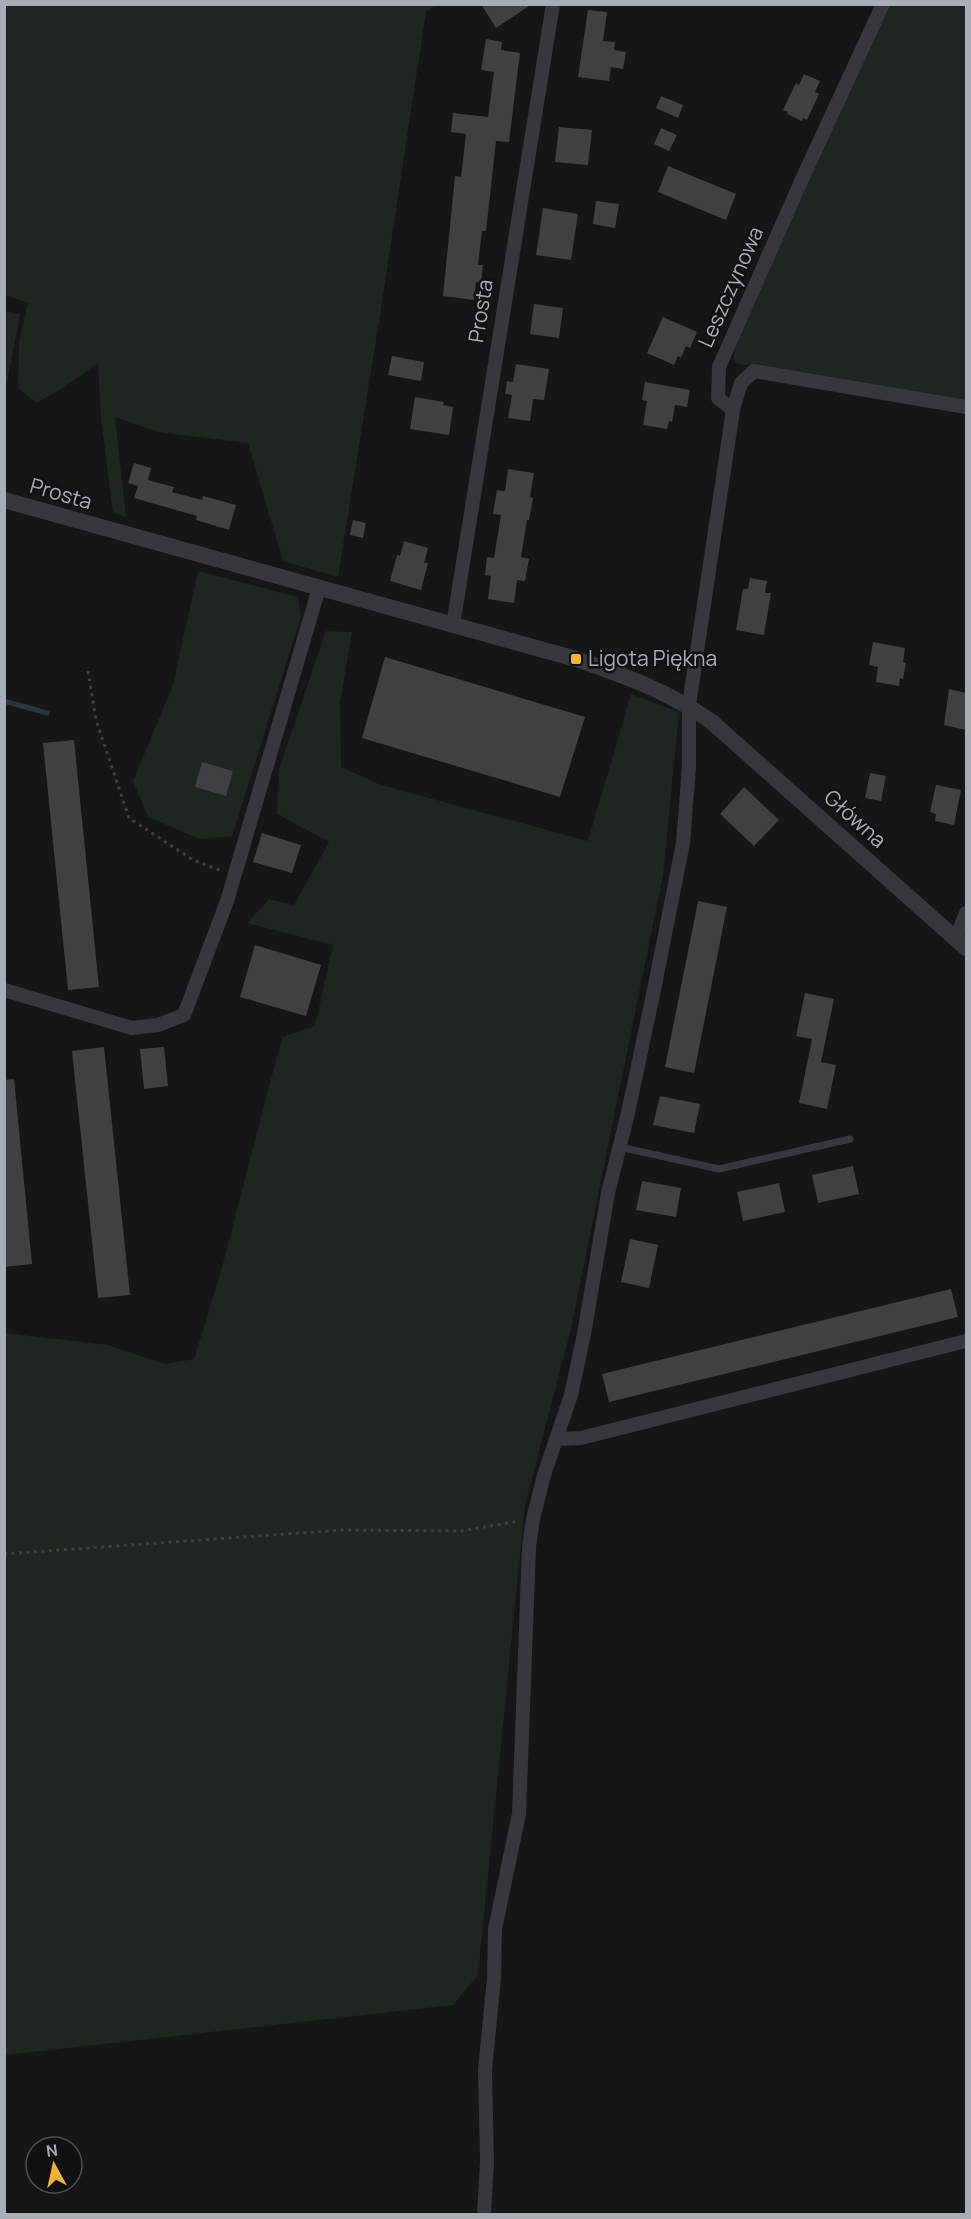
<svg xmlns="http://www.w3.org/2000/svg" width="971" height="2219" viewBox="0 0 971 2219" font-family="Manrope,sans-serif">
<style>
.green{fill:#1e261f}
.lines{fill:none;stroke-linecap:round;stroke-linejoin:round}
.stream{stroke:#2c353c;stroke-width:5}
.building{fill:#404145}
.path{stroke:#3d3f44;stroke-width:3;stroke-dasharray:3 4.5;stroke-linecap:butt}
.service{stroke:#37383d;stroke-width:7}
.minor{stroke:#37383d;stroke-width:14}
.tertiary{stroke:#37383d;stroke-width:16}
.poi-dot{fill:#f2b134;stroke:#111113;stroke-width:2}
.labels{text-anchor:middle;stroke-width:5;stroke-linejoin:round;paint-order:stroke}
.street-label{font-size:21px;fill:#a8adb8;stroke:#111113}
.poi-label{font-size:21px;fill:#a8adb8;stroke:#111113;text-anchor:start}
</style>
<rect width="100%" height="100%" fill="#161618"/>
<path class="green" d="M4,5H436L426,12L380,315L338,577L283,561L248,443L158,432L115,417L126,517L113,513L101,418L98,363L64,387L37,403L18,388L19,342L28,303L5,295Z
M891,5H966V403L734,363L735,339L835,105Z
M5,311L20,314L5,393L4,311Z
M198,571L298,597L301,617L232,836L200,839L148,817L133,781L173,685Z
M326,631L352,632L340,703L341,767L381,785L588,841L631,694L679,712L663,875L571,1329L525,1505L478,1975L453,2005L5,2055V1333L108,1345L165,1364L194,1359L220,1275L282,1037L315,1026L333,945L247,923L269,899L294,905L329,842L277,814L279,769Z"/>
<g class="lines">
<path class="stream" d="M4,701L47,713"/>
</g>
<path class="building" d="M481,4H532L496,28Z
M588,10L607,12L603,41L615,42L614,50L626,52L623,69L611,67L609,81L578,77Z
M486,39L502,42L501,50L520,53L509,142L496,141L486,231H482L478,265H483L481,283L476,282L474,300L443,296L455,176L461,177L466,134L451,132L453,113L488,117L494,72L481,70Z
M804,74L820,81L815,92L819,94L807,120L803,118L802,121L787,114L788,112L783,110L796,83L799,85Z
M661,96L683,105L678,118L656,108Z
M559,127L592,130L588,165L555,162Z
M661,128L677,135L669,151L654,144Z
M668,166L736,194L726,220L658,192Z
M596,201L619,204L615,228L593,224Z
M543,208L578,214L571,260L536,255Z
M534,304L563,308L559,338L530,334Z
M663,317L697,332L690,348L686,346L681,358L678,356L674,365L647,353Z
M392,356L424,362L421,381L388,375Z
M516,364L549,369L544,400L533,399L530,421L508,418L512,395L505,394L507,381L513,382Z
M645,382L690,390L687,407L675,405L672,422L669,421L667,429L643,425L647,401L642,400Z
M415,397L444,402L443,405L453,407L449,435L410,429Z
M134,463L151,468L148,480L174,487L172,492L202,500L203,496L236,505L229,530L196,520L197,516L134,498L138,486L128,483Z
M508,469L534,473L530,497L533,498L529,520H527L521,557L529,559L525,581L517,580L514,603L488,599L491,576L485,575L487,557L494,558L501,515L493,514L497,490L505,491Z
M353,520L366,523L363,538L350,535Z
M404,541L428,548L424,563H428L421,590L390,581L397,555L400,556Z
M750,578L767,581L765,593H771L764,635L736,630L743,589H748Z
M873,642L905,648L903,662L906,663L903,679L900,678L899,686L876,682L878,667L869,665Z
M385,657L585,717L560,797L362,738Z
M949,689L966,693V730L944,725Z
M74,740L99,987L68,990L43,743Z
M202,762L233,771L226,796L195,787Z
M870,773L886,776L881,801L865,798Z
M936,785L961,790L954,825L935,821L936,814L930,812Z
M744,787L779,820L754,846L720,814Z
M262,833L301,845L292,873L253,862Z
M698,901L727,907L694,1073L665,1067Z
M255,945L321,965L306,1016L240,997Z
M805,993L834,999L821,1062L836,1065L827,1109L799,1103L812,1039L796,1036Z
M104,1047L130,1295L98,1298L72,1051Z
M164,1047L168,1086L144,1089L140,1049Z
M14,1079L32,1264L4,1267V1080Z
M660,1096L700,1104L694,1133L653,1125Z
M853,1166L859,1194L818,1203L812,1175Z
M642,1181L681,1188L676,1217L636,1210Z
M779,1183L785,1212L743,1221L737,1192Z
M630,1239L658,1245L649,1288L621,1282Z
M951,1289L958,1317L609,1402L602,1374Z"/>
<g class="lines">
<path class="path" d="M88,671L96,720L129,818L193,860L222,871
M4,1554L342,1530L461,1531L519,1521"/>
<path class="service" d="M620,1147L719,1169L850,1139"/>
<path class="minor" d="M733,410L741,383L754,371L966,407
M453,625L553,4
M956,938L966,913
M4,990L132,1028L158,1025L184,1015L227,901L319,588
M557,1439L581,1438L966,1341
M484,2214L487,2162L485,2070L494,1978L495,1929L519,1814L529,1547L533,1519L544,1475L571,1395L584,1334L608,1193L628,1113L655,985L683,843L689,767V705L733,410L718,398L719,367L803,177L883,4"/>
<path class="tertiary" d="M4,500L576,659C625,676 671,692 713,723L966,948"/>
</g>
<rect class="poi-dot" x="570" y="653" width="12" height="12" rx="3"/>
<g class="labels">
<g class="street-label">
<text transform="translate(731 287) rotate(-66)" y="7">Leszczynowa</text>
<text transform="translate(481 311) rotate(-81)" y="7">Prosta</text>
<text transform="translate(61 494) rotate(16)" y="7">Prosta</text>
<text transform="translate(855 819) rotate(42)" y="7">Główna</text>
</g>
<g class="poi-label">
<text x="588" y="666">Ligota Piękna</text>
</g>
</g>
<rect width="971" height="2219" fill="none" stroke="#a8adb8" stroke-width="12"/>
<g transform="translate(54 2165) rotate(352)"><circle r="28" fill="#111113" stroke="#4d4f55" stroke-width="1.5"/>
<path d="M0-4.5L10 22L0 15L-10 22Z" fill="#f2b134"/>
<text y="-9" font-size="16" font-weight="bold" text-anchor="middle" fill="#a8adb8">N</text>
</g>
</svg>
